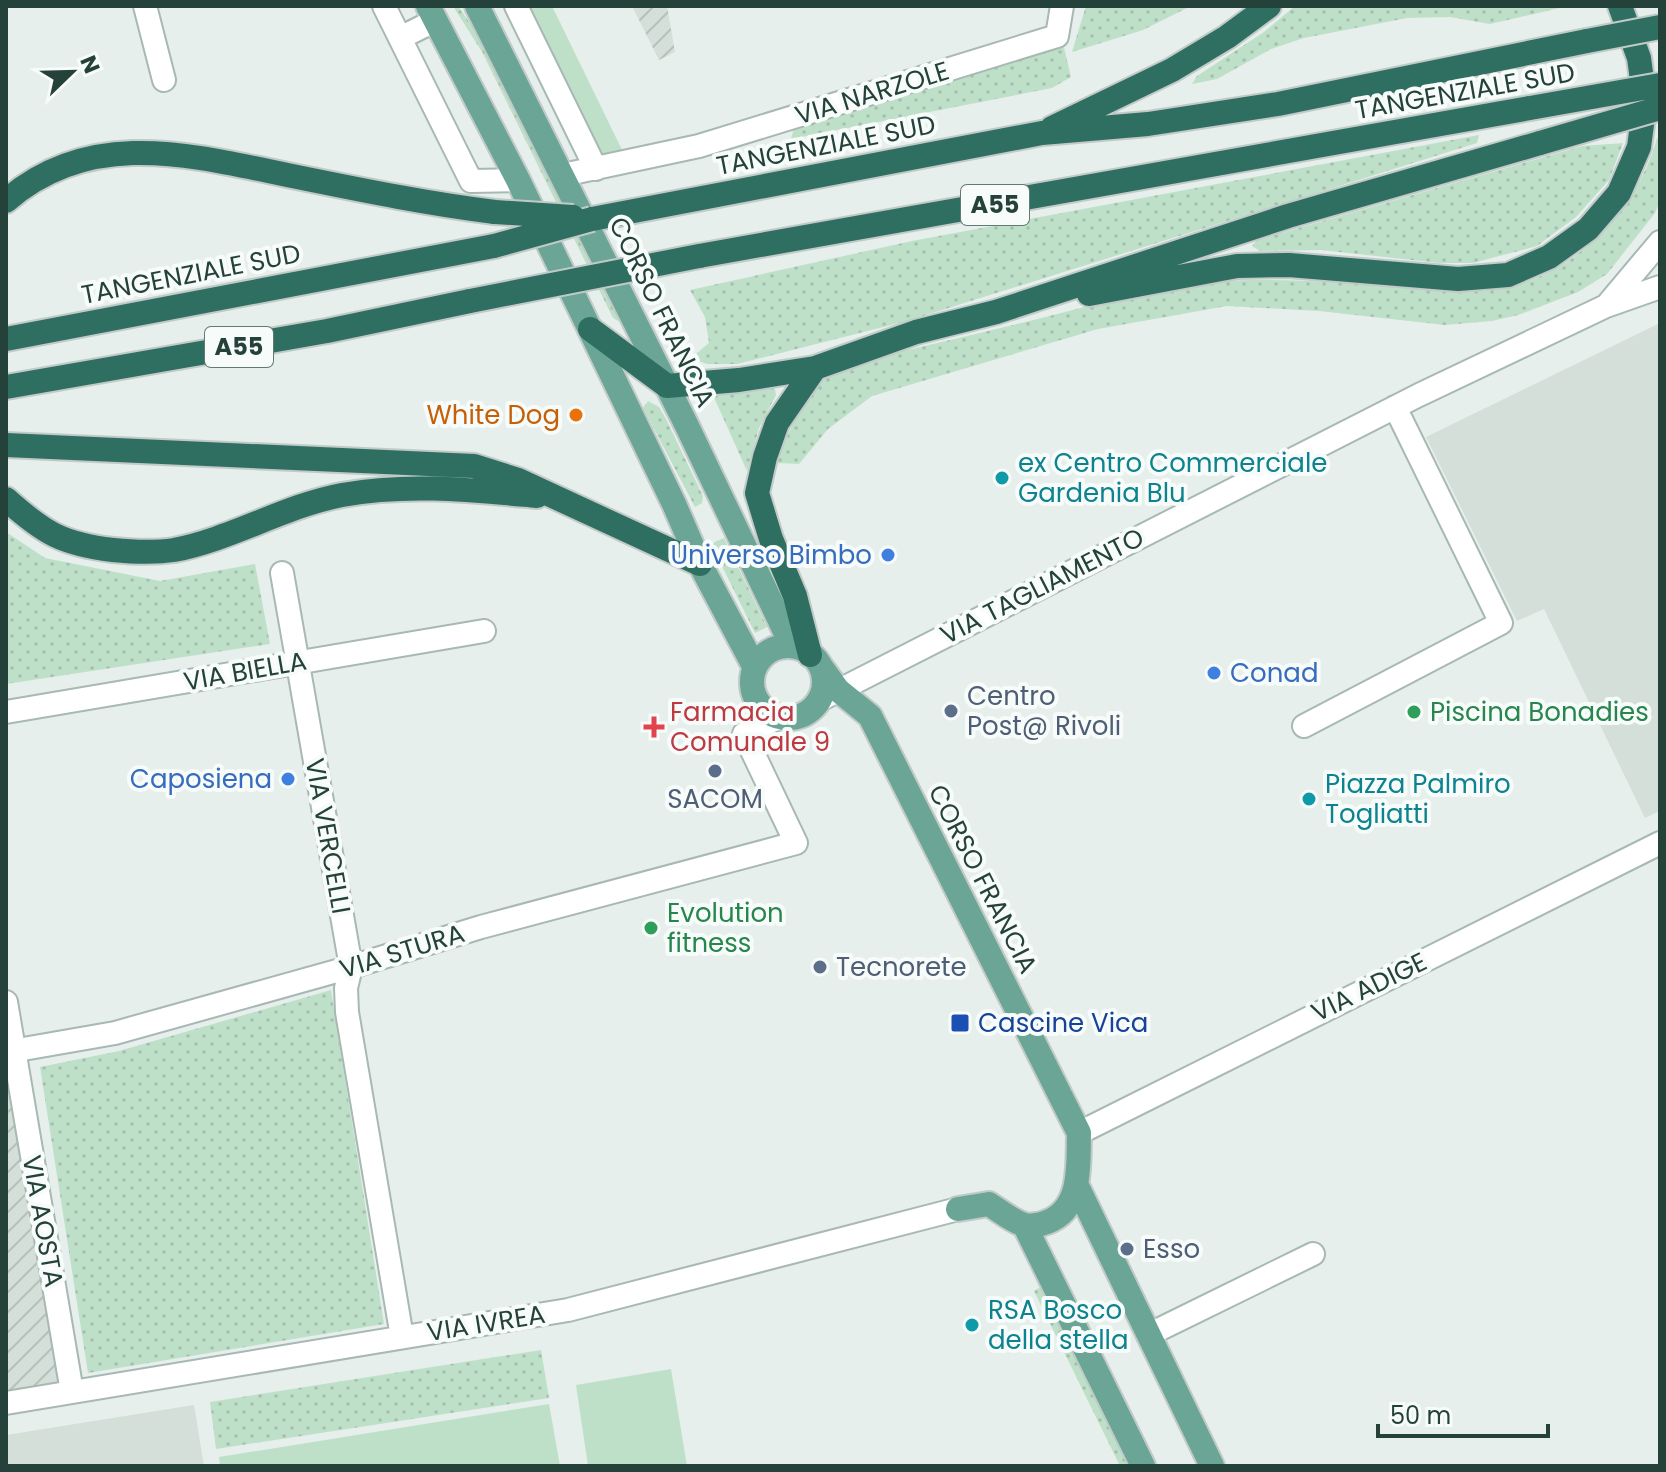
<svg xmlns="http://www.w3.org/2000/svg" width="1666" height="1472" viewBox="0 0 1666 1472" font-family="Poppins,sans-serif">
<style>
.built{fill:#d4dfda}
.industrial{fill:url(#industrial-furrows)}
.grass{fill:url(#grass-dots)}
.garden{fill:#bfe0c8}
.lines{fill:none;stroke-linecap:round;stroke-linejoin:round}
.minor-casing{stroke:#a8b8b2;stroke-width:26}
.primary-casing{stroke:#c2cac8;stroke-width:28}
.motorway-casing{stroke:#c2cac8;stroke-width:28}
.minor{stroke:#fff;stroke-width:22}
.primary{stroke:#6aa596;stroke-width:24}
.motorway{stroke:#2f6f62;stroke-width:24}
.motorway-bridge-casing{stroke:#c2cac8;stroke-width:28;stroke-linecap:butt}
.motorway-bridge{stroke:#2f6f62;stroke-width:24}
.food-dot{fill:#e8710a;stroke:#f7fbf9;stroke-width:3}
.culture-dot{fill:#0f9aa8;stroke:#f7fbf9;stroke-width:3}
.shop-dot{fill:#3f7fe0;stroke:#f7fbf9;stroke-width:3}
.service-dot{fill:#5c6f8a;stroke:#f7fbf9;stroke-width:3}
.leisure-dot{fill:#2e9e5b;stroke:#f7fbf9;stroke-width:3}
.health-dot{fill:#e0444e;stroke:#f7fbf9;stroke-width:3}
.transit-dot{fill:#1a4fb4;stroke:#f7fbf9;stroke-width:3}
.labels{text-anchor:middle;stroke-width:8;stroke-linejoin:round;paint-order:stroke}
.shield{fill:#f7fbf9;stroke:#637a73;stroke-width:2}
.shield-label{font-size:24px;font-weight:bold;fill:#24423a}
.street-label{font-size:26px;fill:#24423a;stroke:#f7fbf9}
.food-label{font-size:26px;fill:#c56008;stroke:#f7fbf9;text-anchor:end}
.culture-label{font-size:26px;fill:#0d838f;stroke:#f7fbf9;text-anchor:start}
.shop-label{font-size:26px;fill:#366cbe;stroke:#f7fbf9;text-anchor:end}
.service-label{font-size:26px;fill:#4e5e75;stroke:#f7fbf9;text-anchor:start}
.health-label{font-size:26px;fill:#be3a42;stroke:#f7fbf9;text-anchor:start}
.leisure-label{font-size:26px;fill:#27864d;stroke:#f7fbf9;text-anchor:start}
.transit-label{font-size:26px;fill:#164399;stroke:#f7fbf9;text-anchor:start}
</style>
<defs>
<pattern id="industrial-furrows" width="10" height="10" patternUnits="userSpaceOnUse" patternTransform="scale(2)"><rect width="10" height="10" fill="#d4dfda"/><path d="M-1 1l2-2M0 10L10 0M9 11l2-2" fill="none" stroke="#b6c1bc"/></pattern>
<pattern id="grass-dots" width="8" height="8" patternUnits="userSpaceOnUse" patternTransform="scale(2)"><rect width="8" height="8" fill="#bfe0c8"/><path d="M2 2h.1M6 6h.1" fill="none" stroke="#a4c1ad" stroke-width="1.8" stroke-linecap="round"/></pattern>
</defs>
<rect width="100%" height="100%" fill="#e6efeb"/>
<path class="built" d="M1660,323V811L1645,818L1544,609L1517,621L1426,437Z
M194,1405L204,1466H6V1435Z"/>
<path class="industrial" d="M632,6H667L675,52L659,60Z
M6,1023L66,1393L6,1404Z"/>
<path class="grass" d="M453,6H458L490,52L622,319L618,321L613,318L482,52Z
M1086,6H1191L1143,30L1072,52Z
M1295,6H1568L1490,24L1450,17L1407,18L1304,38L1271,49L1217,79L1192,84L1197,76L1264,32Z
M1062,39L1071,77L1052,88L791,139L795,124Z
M1479,135L1477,143L907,321L737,364H707L691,358L709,343L705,317L690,290L912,241Z
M1660,137V201L1655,213L1607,274L1578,292L1518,315L1492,321L1445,325L1319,311L1227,306L1098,329L872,396L828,429L799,464L777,463C788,433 803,395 828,374C835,369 844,366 852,363C923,346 994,330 1065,312C1098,304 1131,292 1165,287C1235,276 1306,280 1377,285C1420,288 1467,297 1510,287C1581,269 1638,207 1657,138Z
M1623,143L1609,180L1576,217L1537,246L1473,263H1439L1321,250L1260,251L1252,246L1257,240L1582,146Z
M769,386L775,389L776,395L759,428L747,471L712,393Z
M648,401L659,407L666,419L703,496L702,503L695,507L643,408Z
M6,532L45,558L160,581L255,564L270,644L6,684Z
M724,538L767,627L755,633L711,544Z
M331,990L384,1324L88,1373L40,1067L119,1051Z
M1044,1285L1136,1466H1120L1034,1291Z
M541,1350L549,1398L216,1449L210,1402Z"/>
<path class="garden" d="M527,6H552L625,156L603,164Z
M671,1369L687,1466H588L576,1385Z
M549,1404L560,1466H220L219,1457Z"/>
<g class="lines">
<g class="minor-casing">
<path id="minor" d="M145,6L164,80
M384,6L471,181L518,180
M516,6L596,169
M400,38L436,20
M563,175L699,146L1057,36L1062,6
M1607,305L1660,242
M282,573L351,967L346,988L347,1012L402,1337
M818,701L1419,395L1606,306L1660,287
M6,712L484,631
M1304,726L1501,623L1395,407
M6,1002L72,1392
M6,1052L115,1033L351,967L481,927L796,843L744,734L780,717
M1079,1133L1660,843
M1148,1335L1313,1254
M6,1403L568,1310L958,1209"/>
</g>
<g class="primary-casing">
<path id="primary" d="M428,6L518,180L674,504L700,564L755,668
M477,6L687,426L792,646
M752 682a36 36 0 1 1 72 0a36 36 0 1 1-72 0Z
M819,664L838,690L870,716L1079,1133C1078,1163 1083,1209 1047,1222C1040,1225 1029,1227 1022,1224C1011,1220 1000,1211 989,1204L958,1209
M1077,1186L1212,1466
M1025,1226L1143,1466"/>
</g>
<g class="motorway-casing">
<path id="motorway" d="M1052,128L1172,70L1227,37L1269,6
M6,201C94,124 201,158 302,178C366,191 430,204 495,212
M592,219L1042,133L1148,124L1278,104L1587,41
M699,256L1530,108
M1089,294L1237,266L1289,265L1458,279L1508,275L1549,257L1588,229L1619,193L1639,147L1645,102L1639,58L1620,6
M590,329L667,386L739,380L815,368L916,332L996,312L1288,216L1540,143
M6,339L494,246
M6,387L327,331L470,301
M6,445L474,466L518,480L700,564
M6,499C44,533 62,544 113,550C133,552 154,553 174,550C232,539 284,506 342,495C408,483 471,490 537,496
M810,655L795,596L771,539L757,493L765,457L777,423L815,368"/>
</g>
<use href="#minor" class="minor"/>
<use href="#primary" class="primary"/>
<use href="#motorway" class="motorway"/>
<g class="motorway-bridge-casing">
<path id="motorway-bridge" d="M1587,41L1660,27
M1530,108L1660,85
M1540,143L1660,108
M495,212L573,217
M494,246L592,219
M470,301L699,256"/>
</g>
<use href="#motorway-bridge" class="motorway-bridge"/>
</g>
<circle class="food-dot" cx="576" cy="415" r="8"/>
<g class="culture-dot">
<circle cx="1002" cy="478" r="8"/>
<circle cx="1309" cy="799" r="8"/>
<circle cx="972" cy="1325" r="8"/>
</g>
<g class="shop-dot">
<circle cx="888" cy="555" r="8"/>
<circle cx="1214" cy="673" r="8"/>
<circle cx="288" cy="779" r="8"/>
</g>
<g class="service-dot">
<circle cx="951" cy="711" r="8"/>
<circle cx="715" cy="771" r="8"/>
<circle cx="820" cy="967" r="8"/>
<circle cx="1127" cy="1249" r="8"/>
</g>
<g class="leisure-dot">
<circle cx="1414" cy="712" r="8"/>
<circle cx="651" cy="928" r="8"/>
</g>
<path class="health-dot" d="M650 715h8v8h8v8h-8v8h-8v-8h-8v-8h8z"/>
<rect class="transit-dot" x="950" y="1013" width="20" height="20" rx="4"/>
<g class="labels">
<g class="shield">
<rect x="961" y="185" width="68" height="40" rx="6"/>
<rect x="205" y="327" width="68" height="40" rx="6"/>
</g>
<g class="shield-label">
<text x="995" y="213">A55</text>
<text x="239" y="355">A55</text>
</g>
<g class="street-label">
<text transform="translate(1465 91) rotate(-10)" y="9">TANGENZIALE SUD</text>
<text transform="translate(872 93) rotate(-17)" y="9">VIA NARZOLE</text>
<text transform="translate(826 145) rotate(-11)" y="9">TANGENZIALE SUD</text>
<text transform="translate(191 274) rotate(-11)" y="9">TANGENZIALE SUD</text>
<text transform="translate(662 312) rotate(64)" y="9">CORSO FRANCIA</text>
<text transform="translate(1042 586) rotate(-27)" y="9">VIA TAGLIAMENTO</text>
<text transform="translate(245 671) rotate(-10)" y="9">VIA BIELLA</text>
<text transform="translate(328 836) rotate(80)" y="9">VIA VERCELLI</text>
<text transform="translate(983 879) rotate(63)" y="9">CORSO FRANCIA</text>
<text transform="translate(402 951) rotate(-17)" y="9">VIA STURA</text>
<text transform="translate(1369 987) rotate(-26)" y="9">VIA ADIGE</text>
<text transform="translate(43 1221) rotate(80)" y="9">VIA AOSTA</text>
<text transform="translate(486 1323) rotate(-9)" y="9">VIA IVREA</text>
</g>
<g class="food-label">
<text x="560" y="424">White Dog</text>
</g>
<g class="culture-label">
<text x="1018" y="472">ex Centro Commerciale<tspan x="1018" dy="30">Gardenia Blu</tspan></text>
<text x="1325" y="793">Piazza Palmiro<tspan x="1325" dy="30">Togliatti</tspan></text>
<text x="988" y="1319">RSA Bosco<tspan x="988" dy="30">della stella</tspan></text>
</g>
<g class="shop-label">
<text x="872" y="564">Universo Bimbo</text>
<text x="1230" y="682" text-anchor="start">Conad</text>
<text x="272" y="788">Caposiena</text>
</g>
<g class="service-label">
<text x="967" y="705">Centro<tspan x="967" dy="30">Post@ Rivoli</tspan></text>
<text x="715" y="808" text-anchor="middle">SACOM</text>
<text x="836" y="976">Tecnorete</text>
<text x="1143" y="1258">Esso</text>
</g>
<g class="health-label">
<text x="670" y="721">Farmacia<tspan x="670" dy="30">Comunale 9</tspan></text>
</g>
<g class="leisure-label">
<text x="1430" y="721">Piscina Bonadies</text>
<text x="667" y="922">Evolution<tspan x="667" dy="30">fitness</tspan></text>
</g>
<g class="transit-label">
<text x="978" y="1032">Cascine Vica</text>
</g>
</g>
<rect width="1666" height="1472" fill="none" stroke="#24423a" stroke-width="16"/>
<g transform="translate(72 72) rotate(67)" stroke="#f7fbf9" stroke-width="6" paint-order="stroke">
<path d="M0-6L14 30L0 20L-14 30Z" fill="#24423a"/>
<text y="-12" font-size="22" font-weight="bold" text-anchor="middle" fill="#24423a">N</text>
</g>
<path d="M1378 1424v12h170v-12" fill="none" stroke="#24423a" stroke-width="4"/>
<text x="1390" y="1424" font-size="24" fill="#24423a" stroke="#f7fbf9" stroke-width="6" paint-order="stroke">50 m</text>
</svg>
